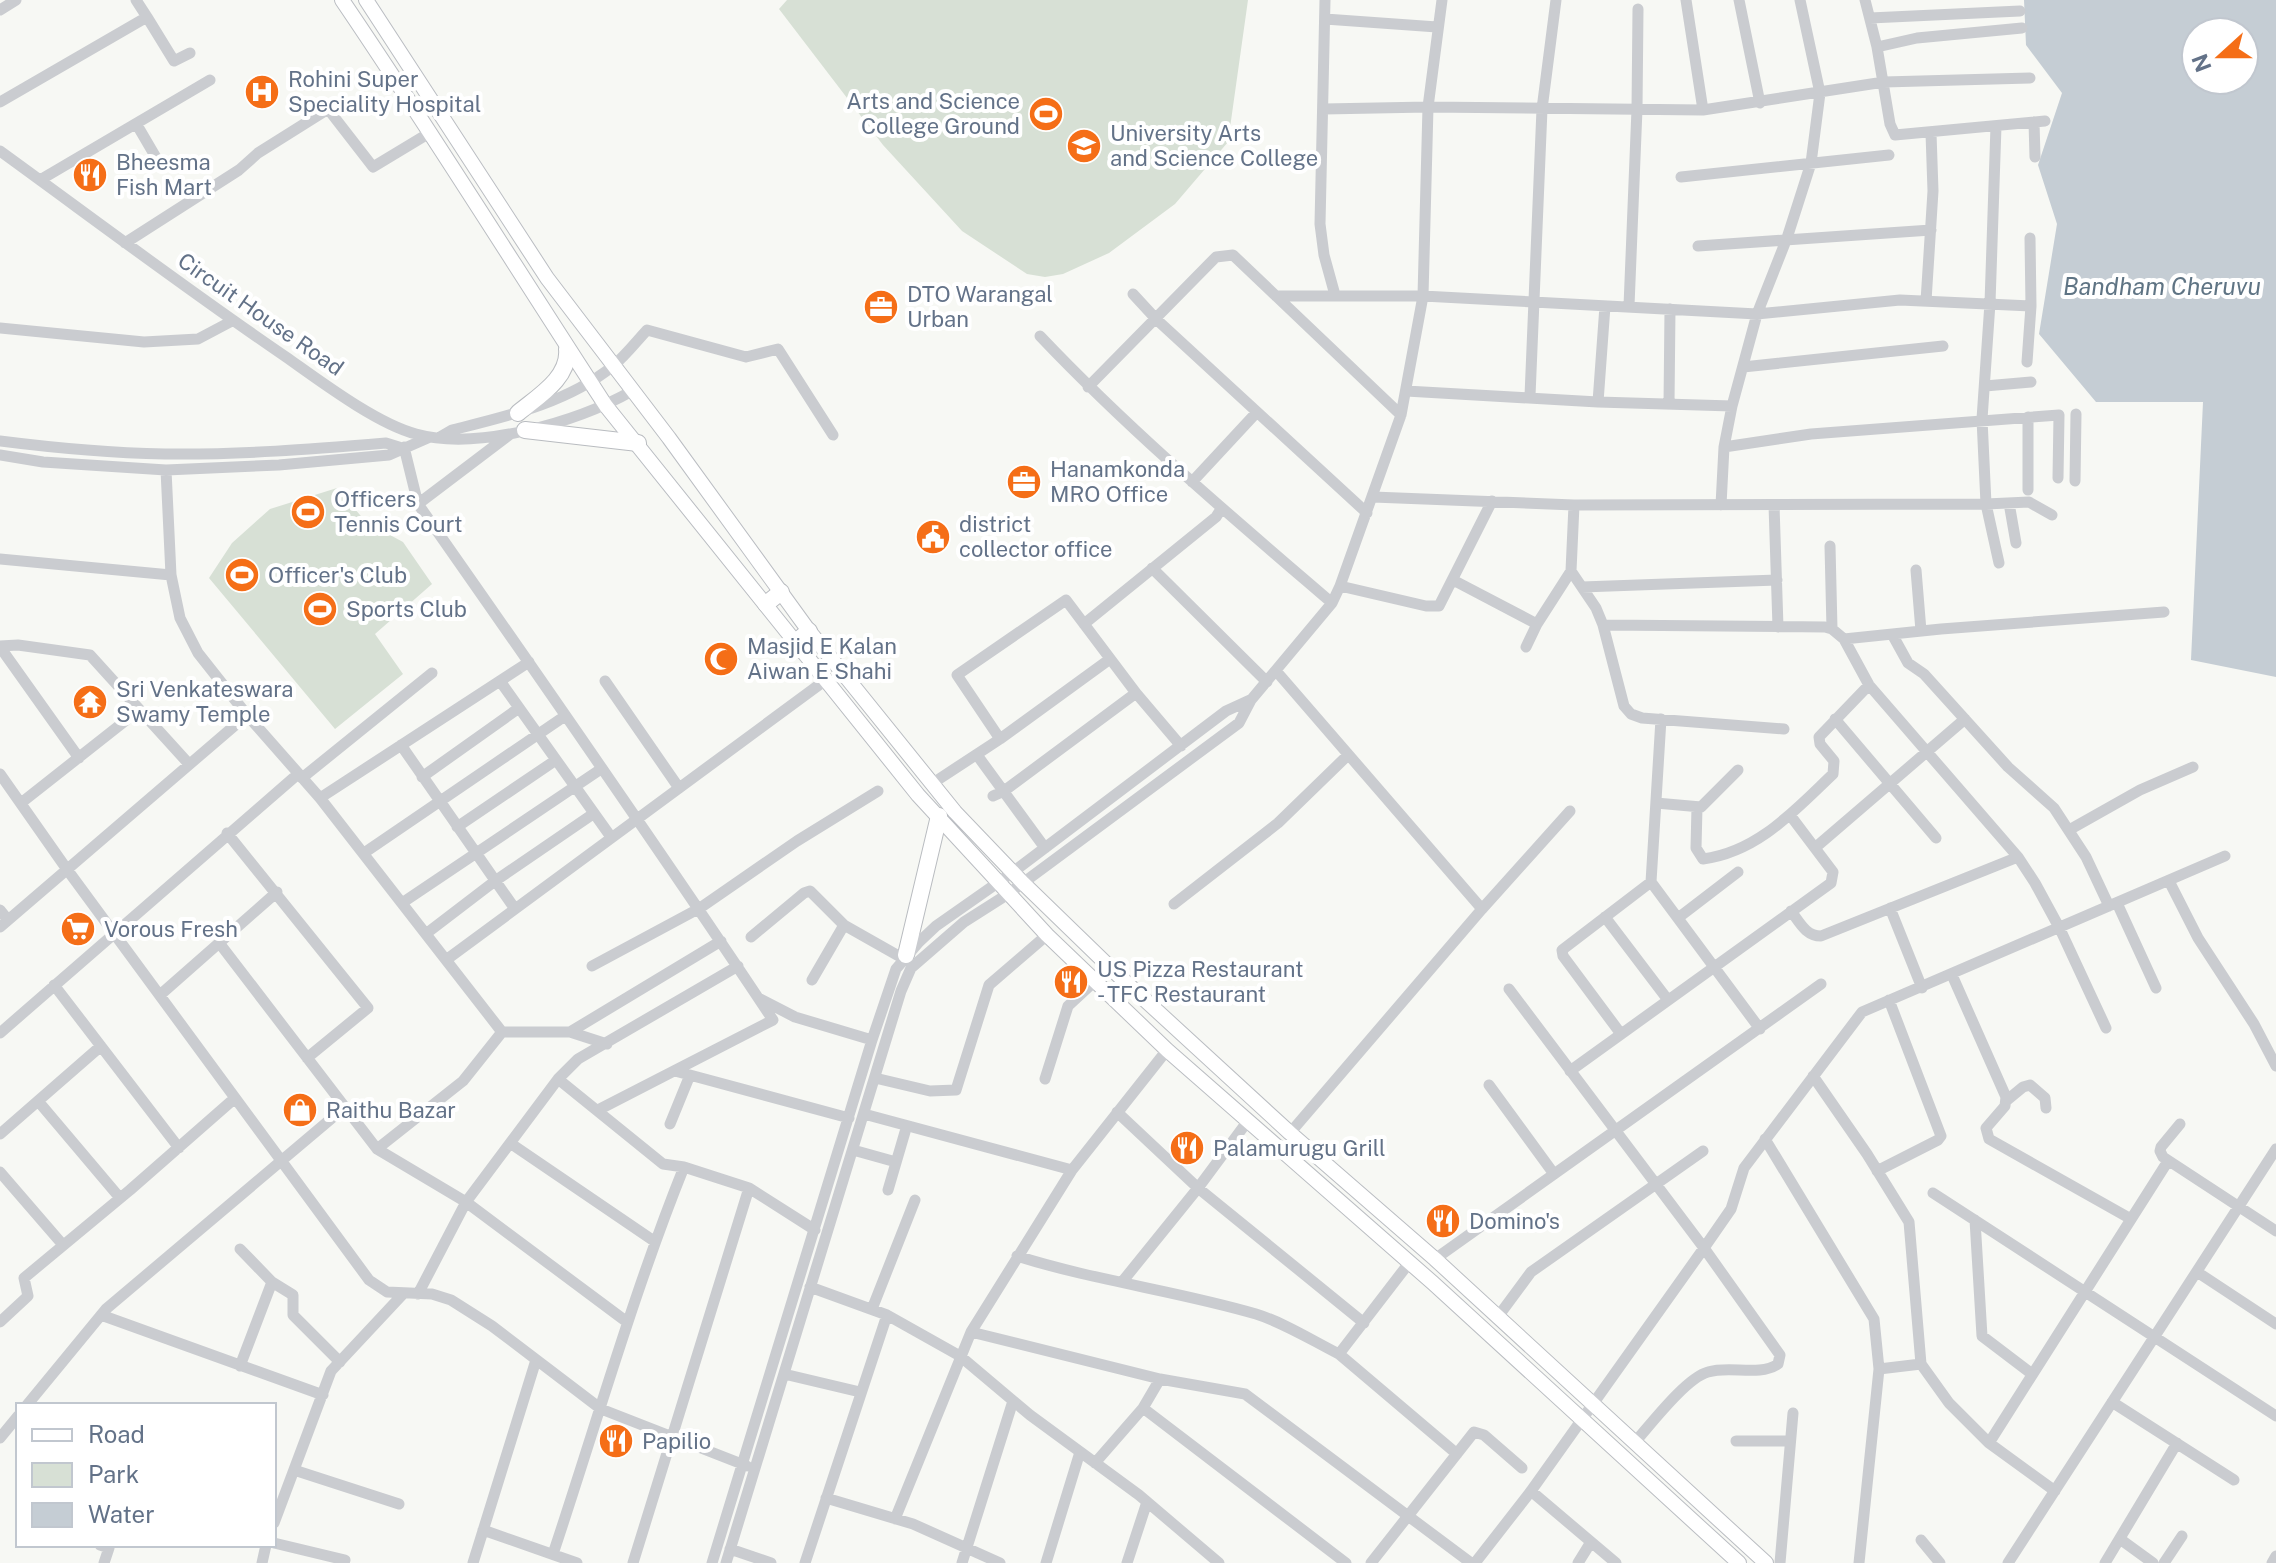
<svg xmlns="http://www.w3.org/2000/svg" width="2276" height="1563" viewBox="0 0 2276 1563" font-family="'Public Sans',sans-serif">
<style>
.green{fill:#d7e0d5}
.water{fill:#c5cdd4;fill-rule:evenodd}
.lines{fill:none;stroke-linecap:round;stroke-linejoin:round}
.major-casing{stroke:#babdc2;stroke-width:16}
.highway-casing{stroke:#b9bcc0;stroke-width:18}
.minor{stroke:#caccd0;stroke-width:11}
.major{stroke:#fff;stroke-width:14}
.highway{stroke:#fff;stroke-width:16}
.labels{text-anchor:middle;stroke-width:8;stroke-linejoin:round;paint-order:stroke}
.poi-label{font-size:22px;fill:#637288;stroke:#fff;text-anchor:start}
.street-label{font-size:22px;fill:#637288;stroke:#fff}
.water-label{font-size:24px;font-style:italic;fill:#5f7484;stroke:#fff}
</style>
<rect width="100%" height="100%" fill="#f7f8f4"/>
<path class="green" d="M787,0H1248L1228,142L1175,204L1109,253L1063,274L1045,277L1027,274L962,231L883,145L779,9Z
M337,488L366,522L403,542L432,584L375,634L403,674L335,729L209,578L232,543L270,509Z"/>
<path class="water" d="M2024,0H2276V677L2191,660L2203,402H2096L2039,334L2057,224L2038,165L2062,93L2026,45ZM2196,32H2244V80H2196Z"/>
<g class="lines">
<g class="major-casing">
<path id="major" d="M342,0C433,134 518,271 606,406L918,795L1047,935L1167,1050L1433,1283L1739,1563
M366,0L547,278L669,438L809,631L955,812L1023,883L1120,977L1290,1133L1435,1259L1766,1563"/>
</g>
<g class="highway-casing">
<path id="highway" d="M518,413C537,397 570,378 567,349
M525,430L638,443
M766,604L781,592
M797,641L809,631
M906,955L939,816"/>
</g>
<path class="minor" d="M1325,0L1320,224L1324,255L1335,295
M1686,0L1703,110
M1739,0L1760,103
M1865,0L1877,47L1890,124L1895,135L2045,121
M0,10L16,0
M147,17L174,61L190,53
M1870,18L2020,11
M1325,19L1437,27
M1877,47L1917,38L2022,28
M0,102L147,17L136,0
M1324,109L1428,107L1703,110L1884,82L2030,78
M2034,122L2035,157
M137,125L161,166
M1996,126L1990,303L1982,419L1986,504L1999,563
M0,151C95,220 189,291 286,357C320,381 377,424 416,434C478,451 577,422 632,391
M1681,177L1889,155
M40,180L210,80
M2030,238L2031,306
M125,243L239,170L258,153L328,109L373,167L431,132
M1698,246L1931,230
M1133,294L1156,319L1367,513
M1276,296H1423L1757,314L1900,300L2031,306L2027,362
M1926,301L1933,191L1931,133
M1629,306L1637,109L1638,9
M0,328L144,342L198,339L232,321
M1040,336C1131,432 1232,517 1332,603
M1743,367L1943,346
M1985,386L2031,382
M1088,387L1216,257L1233,255L1401,415
M1406,391L1598,402L1732,406
M1530,396L1542,109L1556,0
M1598,402L1605,306
M1669,404L1670,309
M2028,417V490
M440,437L452,430C508,416 567,403 613,366C625,356 636,342 647,330L746,357L778,349L833,435
M0,441C55,448 110,453 165,454C239,455 313,449 386,443L402,448
M404,447L418,504C538,675 657,846 773,1020L598,1110
M1724,447L1811,434L2059,415L2058,478
M0,455L43,462L166,470L279,465L389,455L430,437
M166,470L171,575L180,618L198,653L247,715L320,798L502,1032L463,1081L377,1149
M2075,481L2076,414
M1192,482L1257,412
M1373,497L1574,505L1986,504L2029,502L2052,515
M2009,503L2016,543
M418,504L509,435
M1721,505L1724,447L1732,406L1757,314L1787,238L1811,163L1820,93L1800,0
M1774,505L1778,627
M1830,546L1832,629
M0,559L171,575
M1152,568L1267,682
M1916,570L1921,631
M1571,571L1596,608L1603,625L1624,706L1631,714L1642,718L1784,729
M1453,580L1537,624L1571,571L1574,505
M1340,586L1426,606H1439L1492,501
M1582,587L1777,580
M1084,624L1216,517L1221,509
M1603,625L1825,627L1832,629L1844,639L1869,685L2018,857L2035,883L2060,929L2106,1028
M1892,634L1908,663L1924,674L2008,767L2054,808L2086,857L2109,906
M1844,639L1941,629L2164,612
M0,646L18,645L90,655L188,763
M0,647L79,758
M1526,647L1537,624
M1277,672L1482,909
M500,681L611,837
M605,681L679,788
M1661,719L1651,882L1760,1029
M1835,719L1936,838
M1000,739L957,675L1066,600L1136,693L1181,746
M401,745L515,909
M977,755L1045,848
M0,774L66,868L369,1280L387,1292L432,1294L451,1300L492,1326L601,1409L747,1466
M422,777L519,708
M302,778L432,673
M933,783L1000,739L1110,659
M993,796L1004,791L1136,693
M320,798L529,662
M21,803L139,710
M1656,803L1701,807L1738,770
M1697,807L1696,848L1703,859C1758,852 1795,810 1833,774L1834,761L1820,744L1819,737L1869,685
M457,827L556,760
M2069,830L2140,790L2193,767
M227,833L368,1008L307,1058
M1816,847L1965,719
M364,853L565,716
M2169,881L2198,938L2254,1024L2276,1066
M402,903L601,769
M2117,903L2156,988
M1174,904L1278,823L1348,755
M1890,908L1922,988
M0,910L8,920
M1791,911C1800,923 1806,936 1821,936L2018,857
M1605,917L1668,1000
M1678,918L1738,872
M0,927L247,715
M427,933L495,881L593,814
M751,937L804,893L810,891L844,925
M220,944L377,1149L466,1202L627,1322
M446,960L827,679
M592,966L700,908L797,841L878,791
M1952,975L2006,1097L2005,1106L1986,1128L1989,1139L2131,1219
M812,980L844,925L904,959
M54,985L179,1148
M1509,989L1704,1248L1780,1355L1778,1364C1758,1377 1731,1365 1708,1372C1686,1378 1651,1424 1635,1442
M160,995L277,892
M760,999L795,1017L872,1040
M502,1032H570L607,1044
M570,1032L721,941
M0,1033L298,774
M1621,1034L1563,956L1562,950L1651,882
M675,1071L849,1118
M1570,1071L1831,883L1833,872L1790,815
M1813,1076L1867,1154L1909,1222L1921,1364L1949,1403L1989,1443L2055,1491
M875,1078L930,1091L956,1090L989,985L1047,935
M1045,1079L1068,1006L1095,981
M1489,1085L1554,1174
M38,1101L120,1198
M2006,1101L2023,1087L2030,1085L2045,1098L2046,1108
M1117,1112L1198,1188L1364,1323
M864,1114L1072,1170
M670,1124L690,1075
M2180,1124L2161,1147L2160,1151L2163,1157L2276,1231
M1290,1133L1482,909L1570,811
M0,1134L101,1046
M1765,1139L1874,1319L1879,1369L1859,1563
M510,1143L654,1241
M853,1150L896,1162
M684,1167L749,1188L815,1230
M1877,1171L1938,1140L1941,1136L1889,1000
M0,1172L63,1245
M888,1190L905,1132
M1933,1193L2276,1416
M1975,1220L1982,1336L2032,1374
M240,1249L272,1282L240,1366
M1017,1256C1096,1281 1178,1291 1256,1314C1285,1323 1313,1341 1339,1354
M1435,1259L1821,984
M1409,1263L1339,1354L1457,1454
M2197,1272L2276,1324
M272,1282L293,1295V1315L340,1362
M1122,1282L1198,1188L1247,1122
M810,1287L887,1315L960,1356L1030,1415L1139,1495L1219,1563
M418,1294L466,1202L558,1079L578,1059L738,966
M872,1309L915,1200
M101,1315L323,1395
M1497,1318L1531,1272L1703,1151
M0,1322L28,1296L24,1278L130,1190L235,1098
M971,1332L1160,1379L1245,1394L1471,1563
M1879,1369L1921,1364
M784,1374L860,1392
M2112,1402L2234,1480
M27,1405L106,1309L345,1107
M1143,1408L1346,1563
M0,1438L18,1416
M1736,1441H1790
M1989,1443L2168,1161
M1095,1463L1143,1408L1160,1379
M294,1470L399,1504
M1531,1491L1616,1563
M826,1498L913,1524L1000,1563
M895,1519L971,1332L1072,1170L1167,1050
M274,1523L331,1371L403,1294
M483,1530L577,1563
M2120,1539L2153,1563
M1921,1540L1940,1563
M274,1543L345,1560L344,1563
M100,1545L109,1548L104,1563
M730,1549L771,1563
M553,1554C596,1425 633,1294 684,1167L663,1164L558,1079
M262,1563L266,1545
M473,1563L536,1360
M633,1563L749,1188
M712,1563L872,1040L896,969L919,942L936,926L1013,872L1226,711L1250,700
M726,1563L901,991L911,968L964,922L1008,894L1239,723L1251,700L1332,603L1340,586L1401,415L1423,296L1428,107L1442,0
M805,1563L887,1315
M962,1563L1013,1401
M1046,1563L1080,1452
M1127,1563L1147,1502
M1371,1563L1474,1432L1484,1435L1522,1468
M1475,1563L1531,1491L1704,1248L1731,1209L1744,1168L1862,1012L2225,856
M1578,1563L1591,1542
M1780,1563L1793,1413
M2008,1563L2276,1149
M2105,1563L2177,1443
M2164,1563L2182,1536
M2272,1563L2276,1556"/>
<use href="#major" class="major"/>
<use href="#highway" class="highway"/>
</g>
<defs>
<g id="hospital-disc" transform="scale(1.8)"><circle r="9.5" fill="#f56e17" stroke="#fff"/><path d="M-5-5h3v3.5h4V-5h3V5h-3V1.5h-4V5h-3Z" fill="#fff"/></g>
<g id="stadium-disc" transform="scale(1.8)"><circle r="9.5" fill="#f56e17" stroke="#fff"/><path d="M0-5a6.5 5 0 1 0 0 10a6.5 5 0 1 0 0-10ZM-3.5-1.8h7v3.6h-7Z" fill="#fff"/></g>
<g id="university-disc" transform="scale(1.8)"><circle r="9.5" fill="#f56e17" stroke="#fff"/><path d="M0-5L7-2L0 1L-7-2ZM-4 1L0 2.5L4 1V4Q0 6-4 4Z" fill="#fff"/></g>
<g id="restaurant-disc" transform="scale(1.8)"><circle r="9.5" fill="#f56e17" stroke="#fff"/><path d="M-5-6h1v4h1v-4h1v4h1v-4h1v5L-1.5 .5V6h-2V.5L-5-1ZM5-6V6H3V1.5H1.5Q1.5-4 5-6Z" fill="#fff"/></g>
<g id="office-disc" transform="scale(1.8)"><circle r="9.5" fill="#f56e17" stroke="#fff"/><path d="M-6-3h4V-5.5h4V-3h4V5H-6ZM-1-4.5V-3h2v-1.5ZM-6 0V1H6V0Z" fill="#fff"/></g>
<g id="civic-disc" transform="scale(1.8)"><circle r="9.5" fill="#f56e17" stroke="#fff"/><path d="M-.6-6.5H3V-4.5H.6V-3L4-1V1h2V6H-6V1h2V-1L-.6-3ZM-1.2 2.5V6h2.4V2.5Z" fill="#fff"/></g>
<g id="mosque-disc" transform="scale(1.8)"><circle r="9.5" fill="#f56e17" stroke="#fff"/><path d="M3.5-4.9A6 6 0 1 0 3.5 4.9A5 5 0 1 1 3.5-4.9Z" fill="#fff"/></g>
<g id="temple-disc" transform="scale(1.8)"><circle r="9.5" fill="#f56e17" stroke="#fff"/><path d="M0-6L5-2H3V0L6.5 2.5H4V6H1.5V3h-3V6H-4V2.5H-6.5L-3 0V-2H-5Z" fill="#fff"/></g>
<g id="supermarket-disc" transform="scale(1.8)"><circle r="9.5" fill="#f56e17" stroke="#fff"/><path d="M-6-5.5h2.5l.6 2H6L4.5 2H-2.5L-4.4-4H-6ZM-1.5 3.2a1.3 1.3 0 1 0 .1 0ZM3 3.2a1.3 1.3 0 1 0 .1 0Z" fill="#fff"/></g>
<g id="shop-disc" transform="scale(1.8)"><circle r="9.5" fill="#f56e17" stroke="#fff"/><path d="M-5-2.5h2.3a2.7 3.5 0 0 1 5.4 0H5L5.5 6h-11ZM-1.5-2.5h3a1.5 2.3 0 0 0-3 0Z" fill="#fff"/></g>
</defs>
<g fill-rule="evenodd">
<use href="#hospital-disc" x="262" y="92"/>
<use href="#stadium-disc" x="1046" y="114"/>
<use href="#university-disc" x="1084" y="146"/>
<use href="#restaurant-disc" x="90" y="175"/>
<use href="#office-disc" x="881" y="307"/>
<use href="#office-disc" x="1024" y="482"/>
<use href="#stadium-disc" x="308" y="512"/>
<use href="#civic-disc" x="933" y="537"/>
<use href="#stadium-disc" x="242" y="575"/>
<use href="#stadium-disc" x="320" y="609"/>
<use href="#mosque-disc" x="721" y="659"/>
<use href="#temple-disc" x="90" y="702"/>
<use href="#supermarket-disc" x="78" y="929"/>
<use href="#restaurant-disc" x="1071" y="982"/>
<use href="#shop-disc" x="300" y="1110"/>
<use href="#restaurant-disc" x="1187" y="1148"/>
<use href="#restaurant-disc" x="1443" y="1221"/>
<use href="#restaurant-disc" x="616" y="1441"/>
</g>
<g class="labels">
<g class="poi-label">
<text x="288" y="87">Rohini Super<tspan x="288" dy="25">Speciality Hospital</tspan></text>
<text x="1020" y="109" text-anchor="end">Arts and Science<tspan x="1020" dy="25">College Ground</tspan></text>
<text x="1110" y="141">University Arts<tspan x="1110" dy="25">and Science College</tspan></text>
<text x="116" y="170">Bheesma<tspan x="116" dy="25">Fish Mart</tspan></text>
<text x="907" y="302">DTO Warangal<tspan x="907" dy="25">Urban</tspan></text>
<text x="1050" y="477">Hanamkonda<tspan x="1050" dy="25">MRO Office</tspan></text>
<text x="334" y="507">Officers<tspan x="334" dy="25">Tennis Court</tspan></text>
<text x="959" y="532">district<tspan x="959" dy="25">collector office</tspan></text>
<text x="268" y="583">Officer's Club</text>
<text x="346" y="617">Sports Club</text>
<text x="747" y="654">Masjid E Kalan<tspan x="747" dy="25">Aiwan E Shahi</tspan></text>
<text x="116" y="697">Sri Venkateswara<tspan x="116" dy="25">Swamy Temple</tspan></text>
<text x="104" y="937">Vorous Fresh</text>
<text x="1097" y="977">US Pizza Restaurant<tspan x="1097" dy="25">- TFC Restaurant</tspan></text>
<text x="326" y="1118">Raithu Bazar</text>
<text x="1213" y="1156">Palamurugu Grill</text>
<text x="1469" y="1229">Domino's</text>
<text x="642" y="1449">Papilio</text>
</g>
<g class="street-label">
<text transform="translate(261 314) rotate(35)" y="8">Circuit House Road</text>
</g>
<g class="water-label">
<text x="2162" y="295">Bandham Cheruvu</text>
</g>
</g>
<rect x="16" y="1403" width="260" height="144" fill="#ffffff" stroke="#c1c7cf" stroke-width="2"/>
<rect x="32" y="1429" width="40" height="12" fill="#ffffff" stroke="#c1c7cf" stroke-width="2"/>
<text x="88" y="1443" font-size="24" fill="#637288">Road</text>
<rect x="32" y="1463" width="40" height="24" fill="#d7e0d5" stroke="#c1c7cf" stroke-width="2"/>
<text x="88" y="1483" font-size="24" fill="#637288">Park</text>
<rect x="32" y="1503" width="40" height="24" fill="#c5cdd4" stroke="#c1c7cf" stroke-width="2"/>
<text x="88" y="1523" font-size="24" fill="#637288">Water</text>
<g transform="translate(2220 56) rotate(249)"><circle r="38" fill="#ffffff" stroke="#c1c7cf" stroke-width="2"/>
<path d="M0-6L14 30L0 20L-14 30Z" fill="#f56e17"/>
<text y="-12" font-size="22" font-weight="bold" text-anchor="middle" fill="#637288">N</text>
</g>
</svg>
